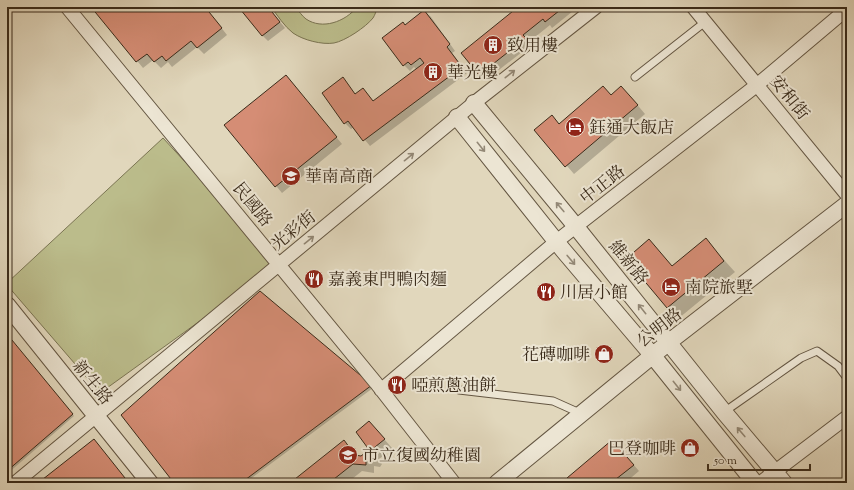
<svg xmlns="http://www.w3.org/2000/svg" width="854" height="490" viewBox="0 0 854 490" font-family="'Sorts Mill Goudy','Noto Serif TC',serif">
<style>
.green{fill:#bbbc8b;stroke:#7a7452}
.shadow{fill:#0003}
.building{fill:#d58d75;stroke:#3a2b1a}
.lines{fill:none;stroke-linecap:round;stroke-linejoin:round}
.service-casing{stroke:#645642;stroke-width:9}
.minor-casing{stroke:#645642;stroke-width:15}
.tertiary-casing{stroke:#645642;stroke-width:18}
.service{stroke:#ece5d3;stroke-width:7}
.minor{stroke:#ece5d3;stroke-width:13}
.tertiary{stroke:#ece5d3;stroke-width:16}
.oneway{stroke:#938876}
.labels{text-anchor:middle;stroke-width:4;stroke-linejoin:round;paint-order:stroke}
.poi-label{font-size:17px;fill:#3a2b1a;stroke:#ece5d3;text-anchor:start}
.street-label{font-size:17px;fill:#3a2b1a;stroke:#ece5d3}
</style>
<rect width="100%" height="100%" fill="#e1d7bc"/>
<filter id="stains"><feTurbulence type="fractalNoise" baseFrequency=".005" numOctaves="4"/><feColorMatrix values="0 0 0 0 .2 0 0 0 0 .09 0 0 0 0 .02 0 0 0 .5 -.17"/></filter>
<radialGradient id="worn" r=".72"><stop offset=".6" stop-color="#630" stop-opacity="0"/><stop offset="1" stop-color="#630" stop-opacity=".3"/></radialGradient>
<path class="green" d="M271,7H295C299,11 302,16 306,19C322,30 345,22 357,7H378C376,11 375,15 373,18C366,27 345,41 334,43C322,45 303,40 293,33C284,26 278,16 271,7Z
M163,138L279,264L100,393L7,285V283Z"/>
<path class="shadow" d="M93,7H215L209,12L227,35L204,54L197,47L172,67L168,62L161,68L153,60L143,68Z
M244,7H268L285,28L268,41L262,35Z
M520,7H578L552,28L550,25L529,42L531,45L486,80L480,74Z
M424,11L431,17L455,51L452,53L467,73L370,146L354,127L351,129L345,123L343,79L356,95L363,89L374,102L417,70L414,67L410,71L404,65L405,26Z
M286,76L342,144L282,193L226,125Z
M629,95L645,114L574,174L536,130L552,117L559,124L611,96Z
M706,240L735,272L679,318L668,307L649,241L673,267Z
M260,292L373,388L245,483H175Z
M7,335L74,416L7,474Z
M377,431L392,448L378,460L382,464L380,467L374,466V473L362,471L347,483H292L343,442L356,456L361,457L366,454Z
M619,448L639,471L625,483H573Z"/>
<path class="building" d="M91,7H205L222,28L197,48L191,41L166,61L162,56L154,62L147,54L136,62Z
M242,7H268L280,22L262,36L240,9Z
M518,7H564L545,22L543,19L523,35L526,38L479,75L461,53Z
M424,10L450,44L447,47L462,67L363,141L348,121L344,124L322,93L343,77L355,94L363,88L373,101L424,63L420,58L411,65L408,62L403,66L382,38L403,22L405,25Z
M286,75L337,137L275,187L224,125Z
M603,86L611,95L621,86L638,105L565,167L534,130L552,115L559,124Z
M706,238L724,261L667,308L626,259L649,239L672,266Z
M260,291L372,385L241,483H174L121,415Z
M7,334L73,414L7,471Z
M369,421L385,439L370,451L375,456L372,460L366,459V465L353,464L329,483H290L344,440L355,455L361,456L365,453L367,447L356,432Z
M94,439L129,483H38Z
M612,440L634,465L611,483H572L567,478Z"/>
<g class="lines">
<g class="service-casing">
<path id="service" d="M635,77L705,22
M459,390L553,401L582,414
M724,412L801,358L817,351L838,366L847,378"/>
</g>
<g class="minor-casing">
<path id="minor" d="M67,7L376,383L454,483
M693,7L847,195
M381,390L557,241L757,85L847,9
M15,483L474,103L596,7
M760,483L847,417"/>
</g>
<g class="tertiary-casing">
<path id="tertiary" d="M474,103L569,218L724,412L784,483
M457,117L563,250L653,356L755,483
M7,305L150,483
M497,483L669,342L847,204"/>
</g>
<use href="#service" class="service"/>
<use href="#minor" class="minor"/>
<use href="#tertiary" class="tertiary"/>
</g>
<defs><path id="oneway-shaft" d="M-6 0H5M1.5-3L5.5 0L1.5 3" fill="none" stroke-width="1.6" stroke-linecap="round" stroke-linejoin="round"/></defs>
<g class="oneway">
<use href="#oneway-shaft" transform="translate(510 74) rotate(-38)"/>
<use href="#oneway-shaft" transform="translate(481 147) rotate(51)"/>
<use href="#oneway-shaft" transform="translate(409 157) rotate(-39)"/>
<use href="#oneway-shaft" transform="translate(560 207) rotate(-130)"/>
<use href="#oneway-shaft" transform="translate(309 240) rotate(-39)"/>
<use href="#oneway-shaft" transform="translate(571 260) rotate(50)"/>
<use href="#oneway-shaft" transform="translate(642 309) rotate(-129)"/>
<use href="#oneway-shaft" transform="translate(677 386) rotate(51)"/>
<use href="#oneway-shaft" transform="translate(741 432) rotate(-130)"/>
</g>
<defs>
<g id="building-disc" transform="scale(1)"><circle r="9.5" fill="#8f2418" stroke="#ece5d3"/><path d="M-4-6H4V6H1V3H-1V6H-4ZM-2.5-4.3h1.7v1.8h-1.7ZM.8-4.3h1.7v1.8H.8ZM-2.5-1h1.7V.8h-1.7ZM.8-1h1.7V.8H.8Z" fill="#fff"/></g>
<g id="hotel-disc" transform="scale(1)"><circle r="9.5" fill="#8f2418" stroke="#ece5d3"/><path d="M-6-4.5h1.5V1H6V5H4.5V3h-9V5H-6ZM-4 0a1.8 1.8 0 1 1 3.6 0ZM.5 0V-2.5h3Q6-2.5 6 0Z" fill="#fff"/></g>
<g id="school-disc" transform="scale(1)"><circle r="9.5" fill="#8f2418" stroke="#ece5d3"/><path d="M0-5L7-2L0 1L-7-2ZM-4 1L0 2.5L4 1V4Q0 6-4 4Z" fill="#fff"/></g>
<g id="restaurant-disc" transform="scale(1)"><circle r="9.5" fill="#8f2418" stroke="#ece5d3"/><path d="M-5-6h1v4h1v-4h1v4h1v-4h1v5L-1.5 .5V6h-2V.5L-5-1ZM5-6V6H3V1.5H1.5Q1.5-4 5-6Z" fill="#fff"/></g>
<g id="shop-disc" transform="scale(1)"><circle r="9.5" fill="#8f2418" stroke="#ece5d3"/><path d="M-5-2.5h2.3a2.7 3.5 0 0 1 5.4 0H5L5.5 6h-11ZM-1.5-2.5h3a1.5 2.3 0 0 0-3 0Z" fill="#fff"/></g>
</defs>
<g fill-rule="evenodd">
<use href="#building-disc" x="493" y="45"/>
<use href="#building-disc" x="433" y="72"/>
<use href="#hotel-disc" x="575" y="127"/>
<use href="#school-disc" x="291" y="176"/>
<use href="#restaurant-disc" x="314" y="279"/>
<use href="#hotel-disc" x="671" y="287"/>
<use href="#restaurant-disc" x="546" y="292"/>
<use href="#shop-disc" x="604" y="354"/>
<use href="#restaurant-disc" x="397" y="385"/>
<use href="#shop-disc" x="690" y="448"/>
<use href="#school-disc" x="348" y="455"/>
</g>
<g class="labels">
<g class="poi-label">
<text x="507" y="51">致用樓</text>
<text x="447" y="78">華光樓</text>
<text x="589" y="133">鈺通大飯店</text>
<text x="305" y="182">華南高商</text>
<text x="328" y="285">嘉義東門鴨肉麵</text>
<text x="685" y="293">南院旅墅</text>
<text x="560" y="298">川居小館</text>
<text x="590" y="360" text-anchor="end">花磚咖啡</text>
<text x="411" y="391">啞煎蔥油餅</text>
<text x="676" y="454" text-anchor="end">巴登咖啡</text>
<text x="362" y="461">市立復國幼稚園</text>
</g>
<g class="street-label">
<text transform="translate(790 97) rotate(51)" y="6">安和街</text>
<text transform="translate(602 184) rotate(-38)" y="6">中正路</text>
<text transform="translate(253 204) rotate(51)" y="6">民國路</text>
<text transform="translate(293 230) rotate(-39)" y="6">光彩街</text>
<text transform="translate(629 262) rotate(51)" y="6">維新路</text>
<text transform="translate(659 327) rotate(-38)" y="6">公明路</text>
<text transform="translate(93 382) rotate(51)" y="6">新生路</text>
</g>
</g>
<rect width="854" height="490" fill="none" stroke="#e1d7bc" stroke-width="24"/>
<rect x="8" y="8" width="838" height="474" fill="none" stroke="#3a2b1a" stroke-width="2"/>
<rect x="12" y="12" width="830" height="466" fill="none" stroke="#3a2b1a"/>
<path d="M708 464v6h102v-6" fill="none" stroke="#3a2b1a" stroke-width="2"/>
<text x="714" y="464" font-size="12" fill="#3a2b1a" stroke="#ece5d3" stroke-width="3" paint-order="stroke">50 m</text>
<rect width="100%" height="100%" filter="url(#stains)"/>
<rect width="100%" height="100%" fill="url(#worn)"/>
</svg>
